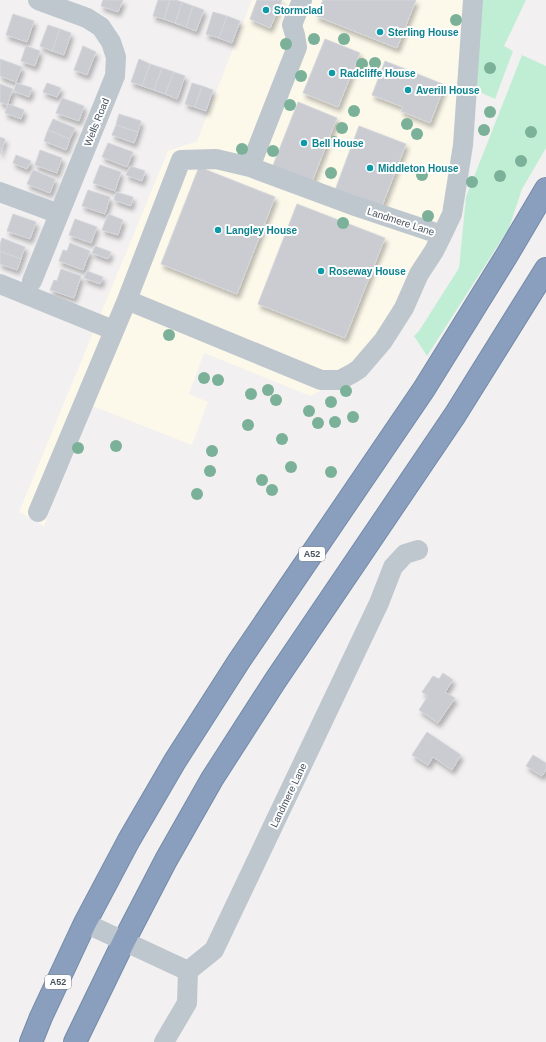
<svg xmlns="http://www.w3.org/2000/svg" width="546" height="1042" viewBox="0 0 546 1042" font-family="Helvetica,sans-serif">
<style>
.commercial{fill:#fcf8ea}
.green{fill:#c0eed4}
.building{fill:#caccd2;stroke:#d4d6db;filter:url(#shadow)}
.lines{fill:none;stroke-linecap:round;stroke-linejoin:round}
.highway-casing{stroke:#748aa9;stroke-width:24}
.minor{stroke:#bec6ce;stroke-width:20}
.highway{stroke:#899fbd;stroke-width:22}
.tree{fill:#7bb199}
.culture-dot{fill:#0f9aa8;stroke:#fff;stroke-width:1.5}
.labels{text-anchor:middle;stroke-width:4;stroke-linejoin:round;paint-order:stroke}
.shield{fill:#fff;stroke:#7f868e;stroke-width:1}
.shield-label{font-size:9px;font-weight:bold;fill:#48525d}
.culture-label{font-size:10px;font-weight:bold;fill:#0d838f;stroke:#fff;text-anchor:start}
.street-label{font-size:10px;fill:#48525d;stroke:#fff}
</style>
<defs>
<filter id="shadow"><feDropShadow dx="2.5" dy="4.5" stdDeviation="2" flood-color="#0004"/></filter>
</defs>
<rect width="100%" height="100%" fill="#f2f0f0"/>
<path class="commercial" d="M252,0H467L454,184L445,217L357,373L310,396L204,353L189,394L208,402L192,445L90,405L44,526L19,512L168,151L197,141Z"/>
<path class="green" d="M477,0H526L504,46L513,51L495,99L473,89Z
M522,55L546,66V148L522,189L509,228L427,356L414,336L419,331L459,268L466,197Z"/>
<path class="building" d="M103,0H123L118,12L101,6Z
M158,0H170L164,19L153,16Z
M170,0H176L182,2L175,23L164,19Z
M257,0H282L270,28L250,19Z
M323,0H416L397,48L316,16Z
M182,2L193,6L186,27L175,23Z
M193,6L204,10L196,31L186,27Z
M213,12L227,16L219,38L206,34Z
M13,14L34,21L27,42L6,35Z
M227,16L240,21L232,43L219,38Z
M48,25L60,29L52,51L40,46Z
M60,29L71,33L64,55L52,51Z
M325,39L360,53L338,107L303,93Z
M26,46L40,51L35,66L21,61Z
M83,46L96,52L87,75L74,70Z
M0,59L22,67L16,82L0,76Z
M139,59L150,64L142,86L131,82Z
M385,61L445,85L430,123L401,111L403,107L372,95Z
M150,64L162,68L154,90L142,86Z
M162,68L174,72L165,94L154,90Z
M174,72L185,76L177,99L165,94Z
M16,83L32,88L29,97L14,91Z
M47,83L61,88L57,97L43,92Z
M192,83L202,86L195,107L185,104Z
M0,84L13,89L7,105L0,102Z
M202,86L213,90L206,111L195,107Z
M62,98L84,106L79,121L56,113Z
M298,102L337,118L311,184L272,168Z
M8,104L24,110L21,119L5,113Z
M119,114L141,121L138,132L116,125Z
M53,119L75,128L70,139L48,130Z
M116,125L138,132L134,143L112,135Z
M359,126L406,144L380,211L334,193Z
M48,130L70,139L66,150L44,141Z
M0,137L5,139L0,154Z
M108,143L133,152L127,167L102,157Z
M40,150L62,158L57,173L35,165Z
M16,155L31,161L27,169L13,163Z
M100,165L121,172L115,191L93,183Z
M130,166L145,171L142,181L126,175Z
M199,167L275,197L237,294L161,264Z
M33,170L55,179L50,193L27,184Z
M88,190L110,197L105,214L82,206Z
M116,192L133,197L131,206L114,200Z
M297,204L385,238L345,338L258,304Z
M13,214L36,222L30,239L7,231Z
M108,214L123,220L118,235L102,230Z
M75,219L97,227L91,243L69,235Z
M2,238L25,247L21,259L0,251V244Z
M70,243L90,251L83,270L59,261L63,250L67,251Z
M95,246L111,252L108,259L92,253Z
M0,251L21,259L17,270L0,264Z
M61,269L81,276L74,298L50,290L54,280L57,281Z
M87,271L103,277L100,284L84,278Z
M443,673L453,680L445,692L455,698L438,723L419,710L428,696L422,692L433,676L439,679Z
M427,732L461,755L452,770L433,757L428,765L412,755Z
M533,755L546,763V770L542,776L526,766Z"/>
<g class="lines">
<g class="highway-casing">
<path id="highway" d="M31,1042L41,1017L85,923L129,840L175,761L239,661L424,389L507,255L546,189
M75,1042L124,941L166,860L212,779L275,681L455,415L546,269"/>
</g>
<path class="minor" d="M250,167L352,205L442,235L452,214L463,145L473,0
M0,192L59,214
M32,281L115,76L116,57L111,42L101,27L87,18L38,0
M0,284L113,330V332
M127,300L181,160L216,159L250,167L297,47L295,35L292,25L302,0
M38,512L127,300L321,380H340L353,373L359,369L383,341L404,308L419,274L434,251L442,235
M85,923L188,971
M164,1042L187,1003L188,971L214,950L379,603L393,567L405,554L418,550"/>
<use href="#highway" class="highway"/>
</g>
<g class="tree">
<circle cx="456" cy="20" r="6"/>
<circle cx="314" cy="39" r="6"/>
<circle cx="344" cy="39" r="6"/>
<circle cx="286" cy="44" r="6"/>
<circle cx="375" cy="63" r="6"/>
<circle cx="362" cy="64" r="6"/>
<circle cx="490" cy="68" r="6"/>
<circle cx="301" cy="76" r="6"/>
<circle cx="290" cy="105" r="6"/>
<circle cx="354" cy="111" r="6"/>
<circle cx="490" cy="112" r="6"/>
<circle cx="407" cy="124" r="6"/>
<circle cx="342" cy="128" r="6"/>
<circle cx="484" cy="130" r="6"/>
<circle cx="531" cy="132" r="6"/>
<circle cx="417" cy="134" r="6"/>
<circle cx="334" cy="142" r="6"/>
<circle cx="242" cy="149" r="6"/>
<circle cx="273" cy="151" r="6"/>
<circle cx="521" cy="161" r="6"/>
<circle cx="331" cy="173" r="6"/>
<circle cx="422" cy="175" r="6"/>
<circle cx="500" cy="176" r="6"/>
<circle cx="472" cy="182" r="6"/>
<circle cx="428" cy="216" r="6"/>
<circle cx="343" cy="223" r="6"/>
<circle cx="169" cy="335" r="6"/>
<circle cx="204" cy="378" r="6"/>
<circle cx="218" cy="380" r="6"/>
<circle cx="268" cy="390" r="6"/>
<circle cx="346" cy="391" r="6"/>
<circle cx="251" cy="394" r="6"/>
<circle cx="276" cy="400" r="6"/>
<circle cx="331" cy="402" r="6"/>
<circle cx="309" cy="411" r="6"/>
<circle cx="353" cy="417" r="6"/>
<circle cx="335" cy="422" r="6"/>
<circle cx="318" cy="423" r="6"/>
<circle cx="248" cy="425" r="6"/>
<circle cx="282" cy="439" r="6"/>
<circle cx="116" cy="446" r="6"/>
<circle cx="78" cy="448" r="6"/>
<circle cx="212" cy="451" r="6"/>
<circle cx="291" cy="467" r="6"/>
<circle cx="210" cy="471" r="6"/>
<circle cx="331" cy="472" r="6"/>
<circle cx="262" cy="480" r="6"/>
<circle cx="272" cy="490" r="6"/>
<circle cx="197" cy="494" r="6"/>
</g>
<g class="culture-dot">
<circle cx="266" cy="10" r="4"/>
<circle cx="380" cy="32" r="4"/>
<circle cx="332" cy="73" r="4"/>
<circle cx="408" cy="90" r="4"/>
<circle cx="304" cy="143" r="4"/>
<circle cx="370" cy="168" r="4"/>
<circle cx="218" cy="230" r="4"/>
<circle cx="321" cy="271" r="4"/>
</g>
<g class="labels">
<g class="shield">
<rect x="299" y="547" width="26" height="14" rx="3"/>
<rect x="45" y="975" width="26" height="14" rx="3"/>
</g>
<g class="shield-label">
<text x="312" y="557">A52</text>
<text x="58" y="985">A52</text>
</g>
<g class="culture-label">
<text x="274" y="14">Stormclad</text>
<text x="388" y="36">Sterling House</text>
<text x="340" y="77">Radcliffe House</text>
<text x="416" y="94">Averill House</text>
<text x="312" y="147">Bell House</text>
<text x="378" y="172">Middleton House</text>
<text x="226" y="234">Langley House</text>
<text x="329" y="275">Roseway House</text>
</g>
<g class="street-label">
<text transform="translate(96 122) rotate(-68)" y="4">Wells Road</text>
<text transform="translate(401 221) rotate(18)" y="4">Landmere Lane</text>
<text transform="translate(288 795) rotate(-64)" y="4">Landmere Lane</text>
</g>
</g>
</svg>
